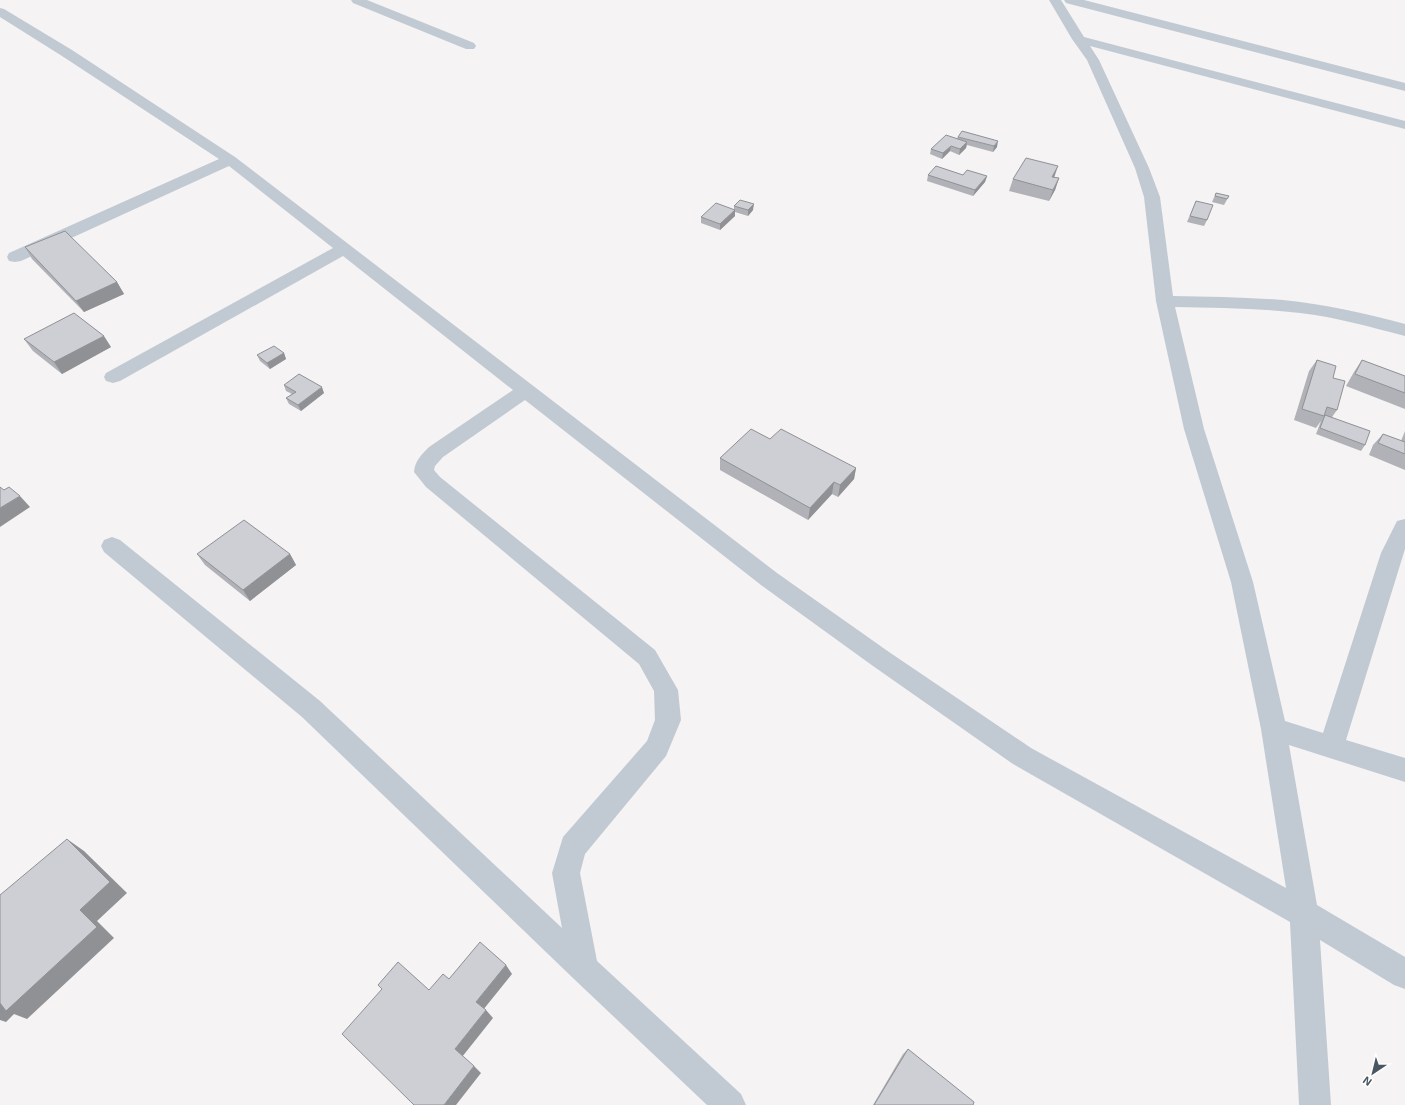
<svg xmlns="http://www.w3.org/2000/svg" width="1405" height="1105" viewBox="0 0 1405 1105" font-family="'Exo 2',sans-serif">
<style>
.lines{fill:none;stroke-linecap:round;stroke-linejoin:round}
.street{fill:#c1cad2;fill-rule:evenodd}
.wall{fill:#b0b2b7}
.shaded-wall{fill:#909195}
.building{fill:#cdcfd5;stroke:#909195}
</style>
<rect width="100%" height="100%" fill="#f5f3f3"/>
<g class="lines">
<path class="street" d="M351,0H367L474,43L476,46L474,49H466L353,3Z
M1049,0H1061L1084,37L1405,121V129L1090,46L1099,60L1149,168L1160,197L1173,296C1210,297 1246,297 1283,300C1324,304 1365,313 1405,324V336C1370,327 1336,317 1300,313C1259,308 1217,308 1175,307L1204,429L1253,582L1285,721L1323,733L1381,553L1397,521L1405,519V549L1346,740L1405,758V782L1289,745L1317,905L1405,957V989L1394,985L1320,940L1331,1105H1299L1290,922L1013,764L873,666L761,585L525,400L443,457L435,466L434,470L440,477L655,650L678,690L681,720L666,756L585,854L580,873L597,961L741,1094L746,1105H707L574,979L302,717L104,552L101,546L104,540L112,537L120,540L320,701L562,928L552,873L563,837L647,741L655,720L654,691L639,664L426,487L414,472C415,461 421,455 429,447L513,390L343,256L120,381L113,383L106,381L104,377L106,373L333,248L229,166L21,261L15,262L9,261L7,257L9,253L219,159L62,56L0,17V8L4,9L72,50L235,157L777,573L889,652L1031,748L1286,888L1261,729L1231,582L1184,429L1156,301L1144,197L1135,168L1087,60L1072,39Z
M1064,0H1084L1405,83V91L1066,3Z"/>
</g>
<path class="wall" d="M958,137L997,147L993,152L967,145L966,148L959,155L950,151L942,159L930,154L931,149L957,138Z
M928,175H963L987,176L985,182L973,196L927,181Z
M1054,177L1059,178L1055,190L1049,201L1009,191L1013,179Z
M1216,193L1229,196L1224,205L1212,202Z
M1196,201L1207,220L1204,226L1187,222Z
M734,206L753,210L748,216L735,212V216L720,230L701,223V217L734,210Z
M25,247L117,282L124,294L84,312L32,259Z
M24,339L111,347L62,374L33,351Z
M284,353L286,359L270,369L260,361L257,355Z
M1317,360L1333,378L1337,410L1332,417L1365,445L1361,451L1316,434L1321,421L1316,428L1294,420L1309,371Z
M1362,360L1405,376V409L1346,386L1354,372Z
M284,385L324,393L301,411L289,404L286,398L292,394L286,391Z
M1405,431V470L1369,455L1373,445L1383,434L1401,441Z
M770,439L856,468L854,479L838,497L832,494L808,520L720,470V458Z
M197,554H290L296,565L250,601L205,565Z
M908,1049L973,1105H873L903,1054Z"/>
<path class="shaded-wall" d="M998,141L997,147L993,152L994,146Z
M967,142L966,148L959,155L960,149Z
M951,146L950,151L942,159L943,153Z
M1058,166L1054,178L1052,177Z
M987,176L985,182L973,196L975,190Z
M1059,178L1055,190L1049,201L1053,190Z
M754,204L753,210L748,216V210Z
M735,210V216L720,230V224Z
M117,282L124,294L84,312L76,301Z
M104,336L111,347L62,374L54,362Z
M284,353L286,359L270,369L267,363Z
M322,387L324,393L301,411L298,405Z
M856,468L854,479L838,497L840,485Z
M834,482L832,494L808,520L810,508Z
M20,496L30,507L0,527V508Z
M290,554L296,565L250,601L243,590Z
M67,839L84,851L127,893L97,921L114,938L27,1019L14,1014L6,1022L0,1020V1001L80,910Z
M506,965L512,974L483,1010L476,1002Z
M486,1010L493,1018L462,1057L455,1049Z
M474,1066L481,1073L456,1105H444Z"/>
<path class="building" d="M962,131L998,141L994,146L958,137Z
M946,135L967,142L960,149L951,146L943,153L931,149Z
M1026,158L1058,166L1052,177L1059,178L1053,190L1013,179Z
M936,166L963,175L967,170L987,176L975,190L928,175Z
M1216,193L1229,196L1227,199L1215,196Z
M740,200L754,204L748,210L734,206Z
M1196,201L1213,205L1207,220L1190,216Z
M716,203L735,210L720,224L701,217Z
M65,231L117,282L76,301L25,247Z
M74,313L104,336L54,362L24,339Z
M274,346L284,353L267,363L257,355Z
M1317,360L1336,366L1333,378L1345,381L1337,410L1327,407L1324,416L1302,409Z
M1362,360L1405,376V393L1355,374Z
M299,374L322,387L298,405L286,398L296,392L284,385Z
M1325,415L1370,431L1365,445L1320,428Z
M751,429L770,439L781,429L856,468L840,485L834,482L810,508L720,458Z
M1383,434L1405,442V454L1378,443Z
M0,487L4,490L9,487L20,496L0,508Z
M244,520L290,554L243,590L197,554Z
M67,839L110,882L80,910L97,927L6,1011L0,1003V895Z
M480,942L506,965L476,1002L486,1010L455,1049L474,1066L444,1105H414L342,1034L382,989L378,985L398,962L429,990L443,974L449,979Z
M908,1049L974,1102L973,1105H874Z"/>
<g transform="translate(1373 1073) rotate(215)" stroke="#ffffff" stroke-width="3" paint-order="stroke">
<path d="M0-3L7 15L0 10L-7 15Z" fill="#4a5661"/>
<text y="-6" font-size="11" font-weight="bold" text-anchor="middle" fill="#4a5661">N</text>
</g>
</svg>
